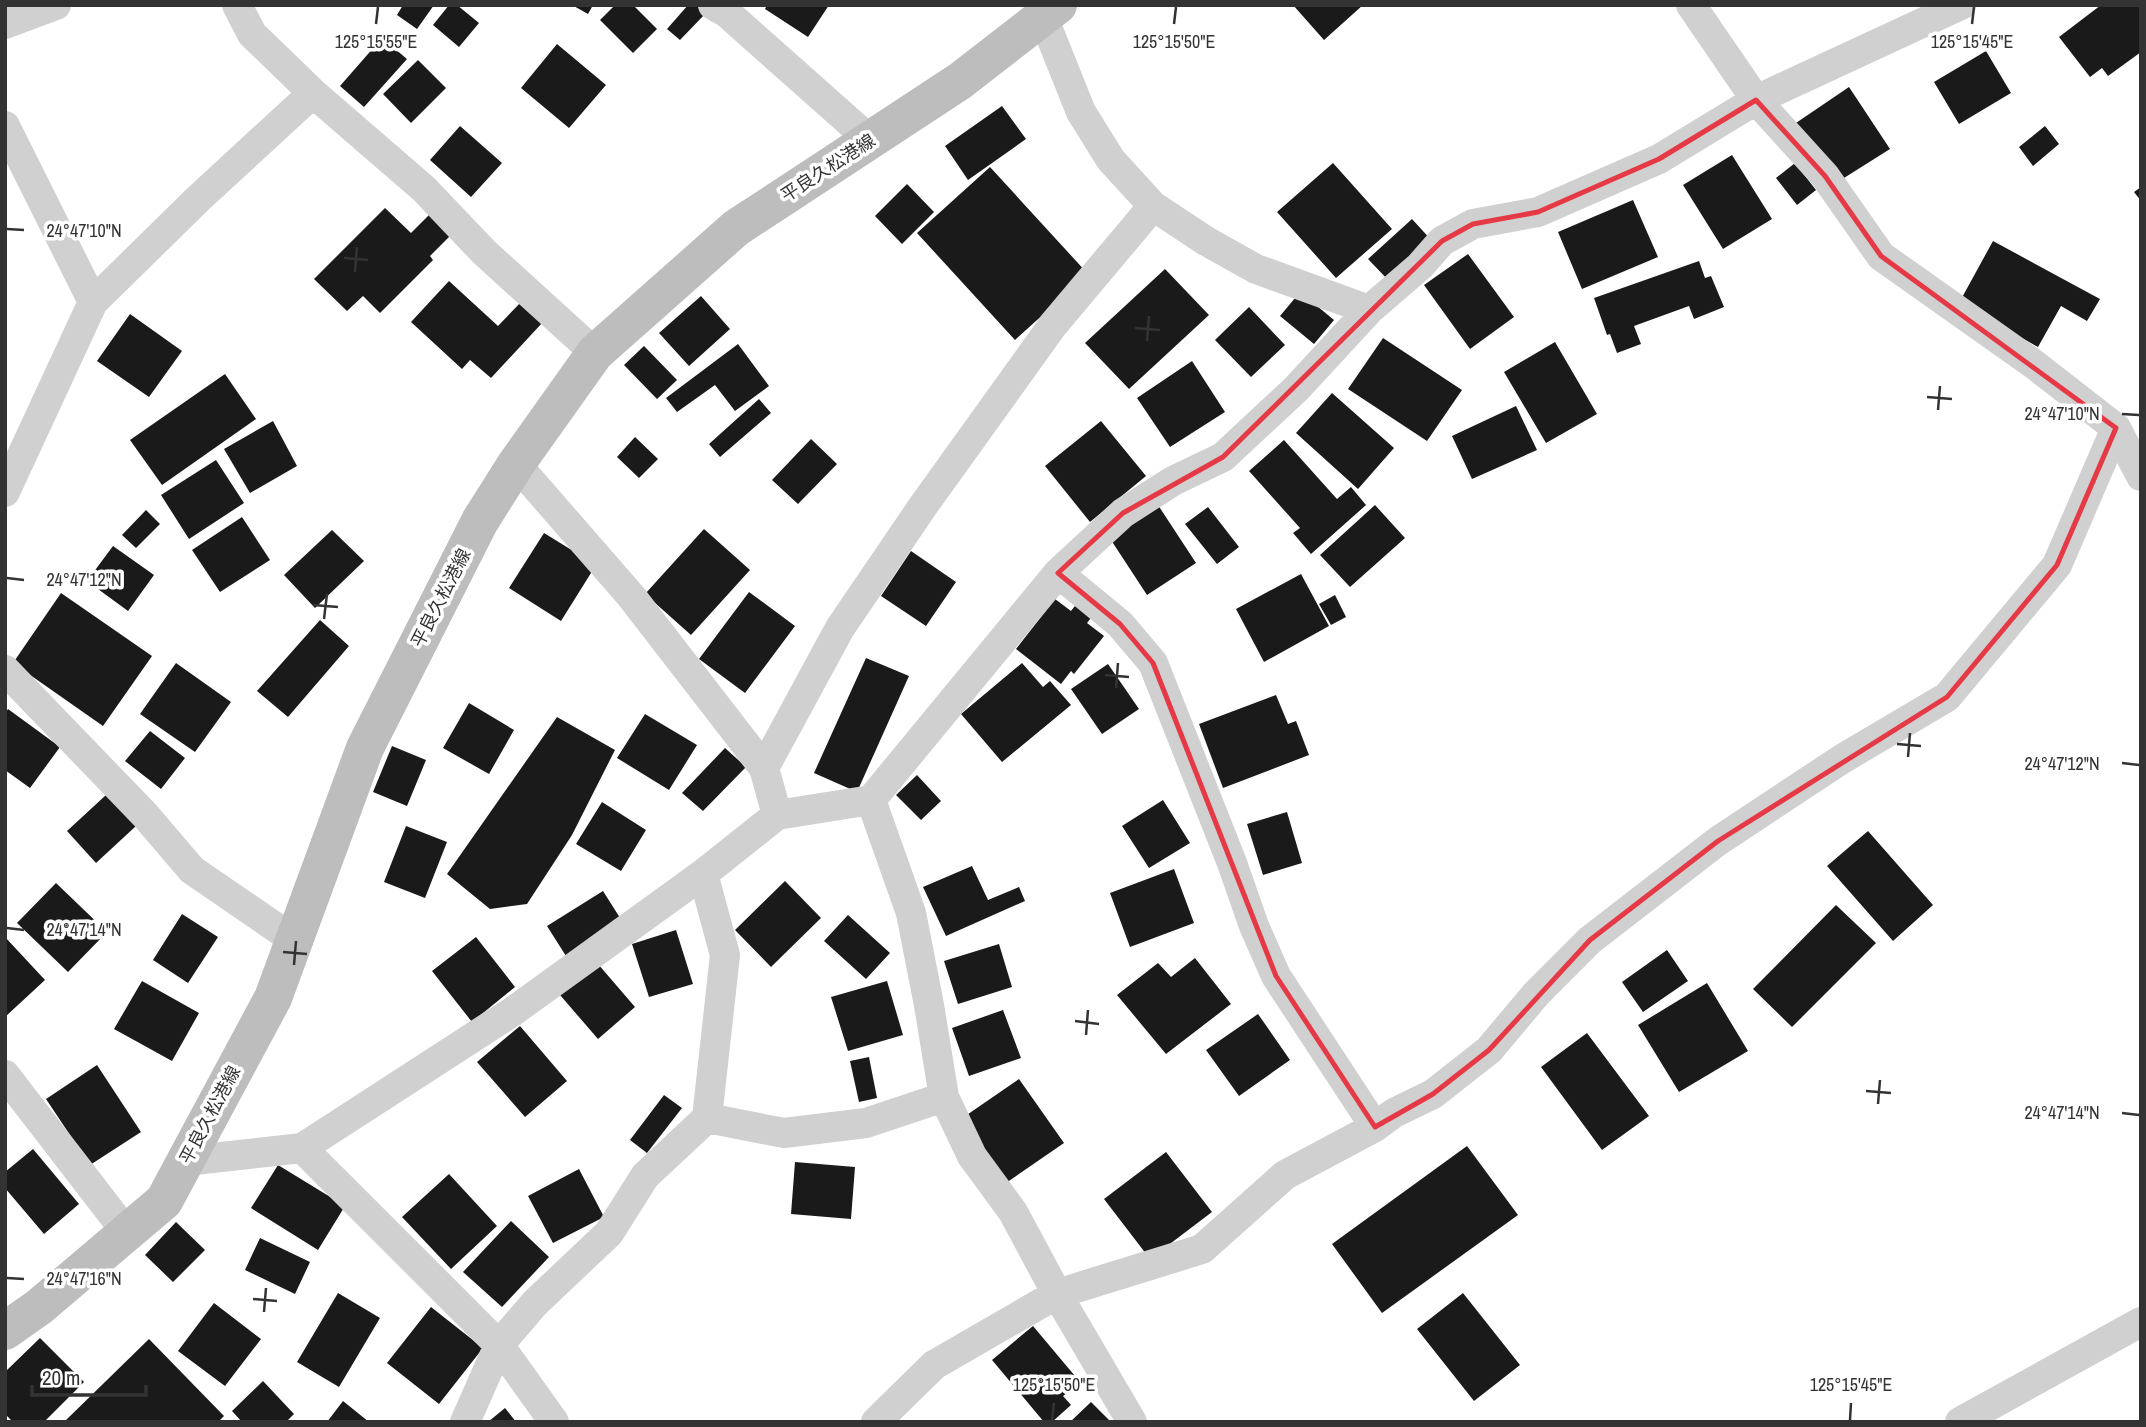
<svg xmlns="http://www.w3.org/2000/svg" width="2146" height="1427" viewBox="0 0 2146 1427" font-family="'Archivo Narrow','Noto Sans JP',sans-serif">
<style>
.building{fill:#1a1a1a}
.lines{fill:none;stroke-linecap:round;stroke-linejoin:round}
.minor{stroke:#d0d0d0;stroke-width:30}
.secondary{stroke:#bdbdbd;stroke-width:38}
.marked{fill:none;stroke:#e63946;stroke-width:5;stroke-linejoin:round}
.ticks{fill:none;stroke:#333;stroke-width:2.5}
.labels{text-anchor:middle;stroke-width:7;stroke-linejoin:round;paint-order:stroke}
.street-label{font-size:18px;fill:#333;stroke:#fff}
.ticks-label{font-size:18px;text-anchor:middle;fill:#333;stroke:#fff;stroke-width:7;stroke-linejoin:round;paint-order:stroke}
</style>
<rect width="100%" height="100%" fill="#fff"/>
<path class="building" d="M403,5H434L417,29L397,15Z
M449,5H457L479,23L459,47L433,25Z
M572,5H593L588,14Z
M615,5H633L657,29L633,53L600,20Z
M688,5H696L705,14L680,40L667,29Z
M767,5H829L808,37L765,9Z
M1293,5H1363L1324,40Z
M2101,5H2141V52L2108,76L2102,68L2090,77L2059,37Z
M382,38L407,59L364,107L340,86Z
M557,44L606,85L569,128L521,88Z
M1986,51L2011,93L1959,124L1934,82Z
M418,60L446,88L411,123L383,94Z
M1849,87L1890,149L1836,183L1793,125Z
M1002,106L1026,139L968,180L945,146Z
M460,126L502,163L471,197L430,160Z
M2045,126L2059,144L2033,166L2019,147Z
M1732,155L1772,219L1723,249L1683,185Z
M1333,163L1392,229L1336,278L1277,212Z
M1795,163L1816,190L1797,205L1776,178Z
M990,167L1088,274L1015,340L917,233Z
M907,184L934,212L902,244L875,216Z
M2141,187V201L2134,192Z
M1633,200L1658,257L1582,289L1558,232Z
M385,208L411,233L432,212L453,233L430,256L433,260L380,313L363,296L347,311L314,279Z
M1412,219L1433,242L1391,283L1368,259Z
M1993,241L2100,299L2087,321L2061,306L2038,347L1959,303Z
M1468,254L1514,317L1470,349L1424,285Z
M1699,261L1705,278L1711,276L1724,307L1694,319L1689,306L1634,326L1641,344L1617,353L1610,334L1607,335L1594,298Z
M1165,269L1209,315L1129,389L1085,343Z
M449,281L498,326L521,302L543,322L491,378L470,360L462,369L411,322Z
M1300,292L1334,320L1314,344L1280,316Z
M701,296L730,329L689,366L659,333Z
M1249,307L1285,345L1251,377L1215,340Z
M130,314L182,351L149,397L97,361Z
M1383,338L1462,390L1427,441L1348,389Z
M1555,342L1597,414L1546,443L1504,372Z
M738,344L769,386L735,411L715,385L677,412L666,398Z
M644,346L677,380L657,399L624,365Z
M1192,361L1225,412L1170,447L1137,398Z
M225,374L256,419L162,485L130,440Z
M1332,393L1394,448L1358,489L1296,433Z
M759,399L771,413L720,457L709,444Z
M1516,406L1537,450L1472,479L1452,436Z
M273,421L297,466L250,493L224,449Z
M1101,421L1146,476L1090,522L1045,466Z
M635,437L658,459L639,478L617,457Z
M811,439L837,464L798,504L772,480Z
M1284,440L1337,499L1351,487L1366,505L1311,554L1293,533L1300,528L1249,471Z
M216,460L244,503L189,539L161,495Z
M1158,505L1196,563L1147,595L1109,537Z
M1375,505L1405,538L1350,587L1320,555Z
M1208,507L1239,547L1217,564L1185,524Z
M146,510L160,524L136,548L122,535Z
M242,517L270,560L220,592L192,550Z
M704,529L750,570L691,635L645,594Z
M332,530L364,561L315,608L284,575Z
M544,533L596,565L561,621L509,588Z
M113,546L154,575L128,611L87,581Z
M911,551L956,582L926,626L881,596Z
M1301,574L1329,626L1264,662L1236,609Z
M749,592L795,626L745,693L699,659Z
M61,593L152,656L103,726L13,663Z
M1335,595L1346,617L1331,625L1319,604Z
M1055,599L1071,611L1078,602L1094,614L1087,623L1104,636L1074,674L1071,671L1061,684L1016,649Z
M320,620L349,646L288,717L257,691Z
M866,658L909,676L857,792L814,773Z
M176,663L231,702L195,752L140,714Z
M1022,663L1043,687L1050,681L1071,705L1002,762L961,714Z
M1108,664L1139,709L1102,734L1071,689Z
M1276,695L1288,724L1296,721L1309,755L1223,788L1199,724Z
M469,703L514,730L489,774L443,748Z
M8,709L60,747L30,788L5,770V714Z
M645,714L697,745L669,790L617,758Z
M557,717L615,750L572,835L527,904L490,909L447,874Z
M150,731L185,758L161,789L125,761Z
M392,746L426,760L407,806L373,792Z
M725,748L746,767L703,811L682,793Z
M917,775L941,801L921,820L896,795Z
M106,795L136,826L96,863L67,831Z
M1163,800L1190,843L1149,868L1122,826Z
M602,802L646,830L621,871L576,844Z
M1287,812L1302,863L1263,875L1247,824Z
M406,826L447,842L425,898L384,882Z
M1868,831L1933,905L1893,941L1827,866Z
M972,866L988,900L1019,887L1025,901L946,936L923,887Z
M1174,869L1194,923L1130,947L1110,893Z
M785,881L821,918L771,967L735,930Z
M56,883L107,932L68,972L17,923Z
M603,891L622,921L566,956L547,926Z
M1836,905L1876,943L1792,1027L1753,989Z
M182,914L218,937L188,983L153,960Z
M848,915L890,953L866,979L824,941Z
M676,930L693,984L649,997L632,944Z
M5,937L45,980L5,1017Z
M476,937L515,987L472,1022L432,971Z
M999,944L1012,987L958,1004L944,961Z
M1667,950L1688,981L1643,1012L1622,982Z
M1195,958L1231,1004L1166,1054L1117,995L1158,963L1171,977Z
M598,964L635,1007L598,1039L560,995Z
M142,981L199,1013L172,1061L114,1029Z
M887,981L903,1035L848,1051L831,997Z
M1707,983L1748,1051L1679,1092L1638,1025Z
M1003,1010L1021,1058L969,1076L952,1028Z
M1258,1014L1290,1060L1239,1096L1206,1050Z
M520,1026L567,1081L525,1117L477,1062Z
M1587,1033L1649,1116L1602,1150L1541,1067Z
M869,1057L877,1098L859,1102L850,1061Z
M97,1065L141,1132L90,1165L46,1099Z
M1019,1079L1064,1143L1003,1185L958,1121Z
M664,1095L682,1108L647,1153L630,1140Z
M1467,1146L1518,1215L1382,1313L1332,1244Z
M33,1149L79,1204L44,1234L5,1188V1172Z
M1166,1152L1212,1212L1150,1259L1104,1199Z
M795,1162L855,1167L851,1219L791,1214Z
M278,1165L345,1206L318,1250L251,1208Z
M579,1169L604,1217L553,1243L528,1196Z
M449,1174L497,1226L451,1269L402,1217Z
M511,1221L549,1257L502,1307L463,1272Z
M176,1222L205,1250L173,1282L145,1255Z
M260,1238L310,1262L295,1294L245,1270Z
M338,1293L380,1318L339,1387L297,1362Z
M1463,1293L1520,1365L1474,1401L1417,1329Z
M214,1303L261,1339L225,1386L178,1351Z
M431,1307L483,1348L439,1404L387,1363Z
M1033,1326L1080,1382L1063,1396L1071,1405L1052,1422H1044L992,1360Z
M40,1338L84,1382L44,1422H13L5,1414V1372Z
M149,1339L224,1416L218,1422H64Z
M263,1381L294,1414L286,1422H242L232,1411Z
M343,1401L369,1422H327Z
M1091,1402L1111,1422H1070Z
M505,1408L516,1422H488Z"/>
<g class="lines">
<path class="minor" d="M237,5L252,34L313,93L424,189L484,252L595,353
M713,5L727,13L870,140
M1691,5L1756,100L1825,176L1881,256L2035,365L2116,428L2141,476
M1043,17L1081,112L1111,160L1153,206L1206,241L1256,269L1369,310
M5,24L56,5
M5,126L93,302
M516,464L631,596L764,768L777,815
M5,492L93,302L199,198L313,93
M1058,573L1120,624L1153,663L1232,863L1254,926L1276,976L1375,1127
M5,670L145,815L192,870L294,940
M764,768L840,628L923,506L1053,325L1153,206
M871,800L911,913L929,1005L944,1097L972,1156L1013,1212L1057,1294L1132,1422
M5,1075L127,1233
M707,1118L784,1133L866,1123L944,1097
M302,1148L499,1345L554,1422
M186,1161L302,1148L512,1012L703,874L777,815L871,800L1058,573L1123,513L1173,481L1223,457L1296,389L1369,310L1420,266L1442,241L1473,224L1538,212L1659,159L1756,100L1961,5
M465,1422L499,1345L535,1303L609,1233L645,1176L707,1118L725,955L703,874
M876,1422L934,1365L1057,1294L1202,1249L1285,1175L1375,1127L1394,1113L1433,1094L1489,1050L1536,994L1590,940L1718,841L1842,759L1947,697L2057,565L2116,428
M1960,1422L2141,1322"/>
<path class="secondary" d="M5,1331L39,1307L164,1201L273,998L365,748L480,521L516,464L595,353L736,228L960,81L1058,5"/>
</g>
<path class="marked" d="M1756,100L1825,176L1881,256L2116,428L2057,565L1947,697L1718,841L1590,940L1489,1050L1433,1094L1375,1127L1276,976L1153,663L1120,624L1058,573L1123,513L1223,457L1442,241L1473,224L1538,212L1659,159Z"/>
<path class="ticks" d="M376,24L378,7M1174,24L1176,7M1972,24L1974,7M7,229L24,230M344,258L368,260M355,272L357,247M1135,328L1160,330M1147,341L1149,316M1927,397L1952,399M1938,410L1940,386M2122,414L2139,415M7,578L24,580M313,605L338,607M324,619L327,594M1105,675L1129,677M1116,688L1118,663M1897,744L1921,746M1908,757L1910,733M2122,763L2139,765M7,928L24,930M283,952L307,954M294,965L296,941M1075,1021L1099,1024M1086,1035L1088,1010M1866,1091L1891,1093M1878,1104L1880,1080M2122,1113L2139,1115M7,1278L24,1279M253,1299L277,1301M264,1312L266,1288M1052,1420L1054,1403M1850,1420L1851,1403"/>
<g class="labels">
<g class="street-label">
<text transform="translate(828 168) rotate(-33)" y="6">平良久松港線</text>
<text transform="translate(441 598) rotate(-63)" y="6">平良久松港線</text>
<text transform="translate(210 1115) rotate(-62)" y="6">平良久松港線</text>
</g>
</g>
<g class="ticks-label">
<text x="376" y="48">125°15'55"E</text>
<text x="1174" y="48">125°15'50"E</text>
<text x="1972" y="48">125°15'45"E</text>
<text x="84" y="237">24°47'10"N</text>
<text x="2062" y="420">24°47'10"N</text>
<text x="84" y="586">24°47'12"N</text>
<text x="2062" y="770">24°47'12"N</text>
<text x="84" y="936">24°47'14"N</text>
<text x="2062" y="1119">24°47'14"N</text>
<text x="84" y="1285">24°47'16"N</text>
<text x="1054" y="1391">125°15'50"E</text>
<text x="1851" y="1391">125°15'45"E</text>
</g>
<rect width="2146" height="1427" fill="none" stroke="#333333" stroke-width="14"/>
<path d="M32 1385v10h114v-10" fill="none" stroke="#333333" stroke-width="3.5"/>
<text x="42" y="1385" font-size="21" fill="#333333" stroke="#ffffff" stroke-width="5" paint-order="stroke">20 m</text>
</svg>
